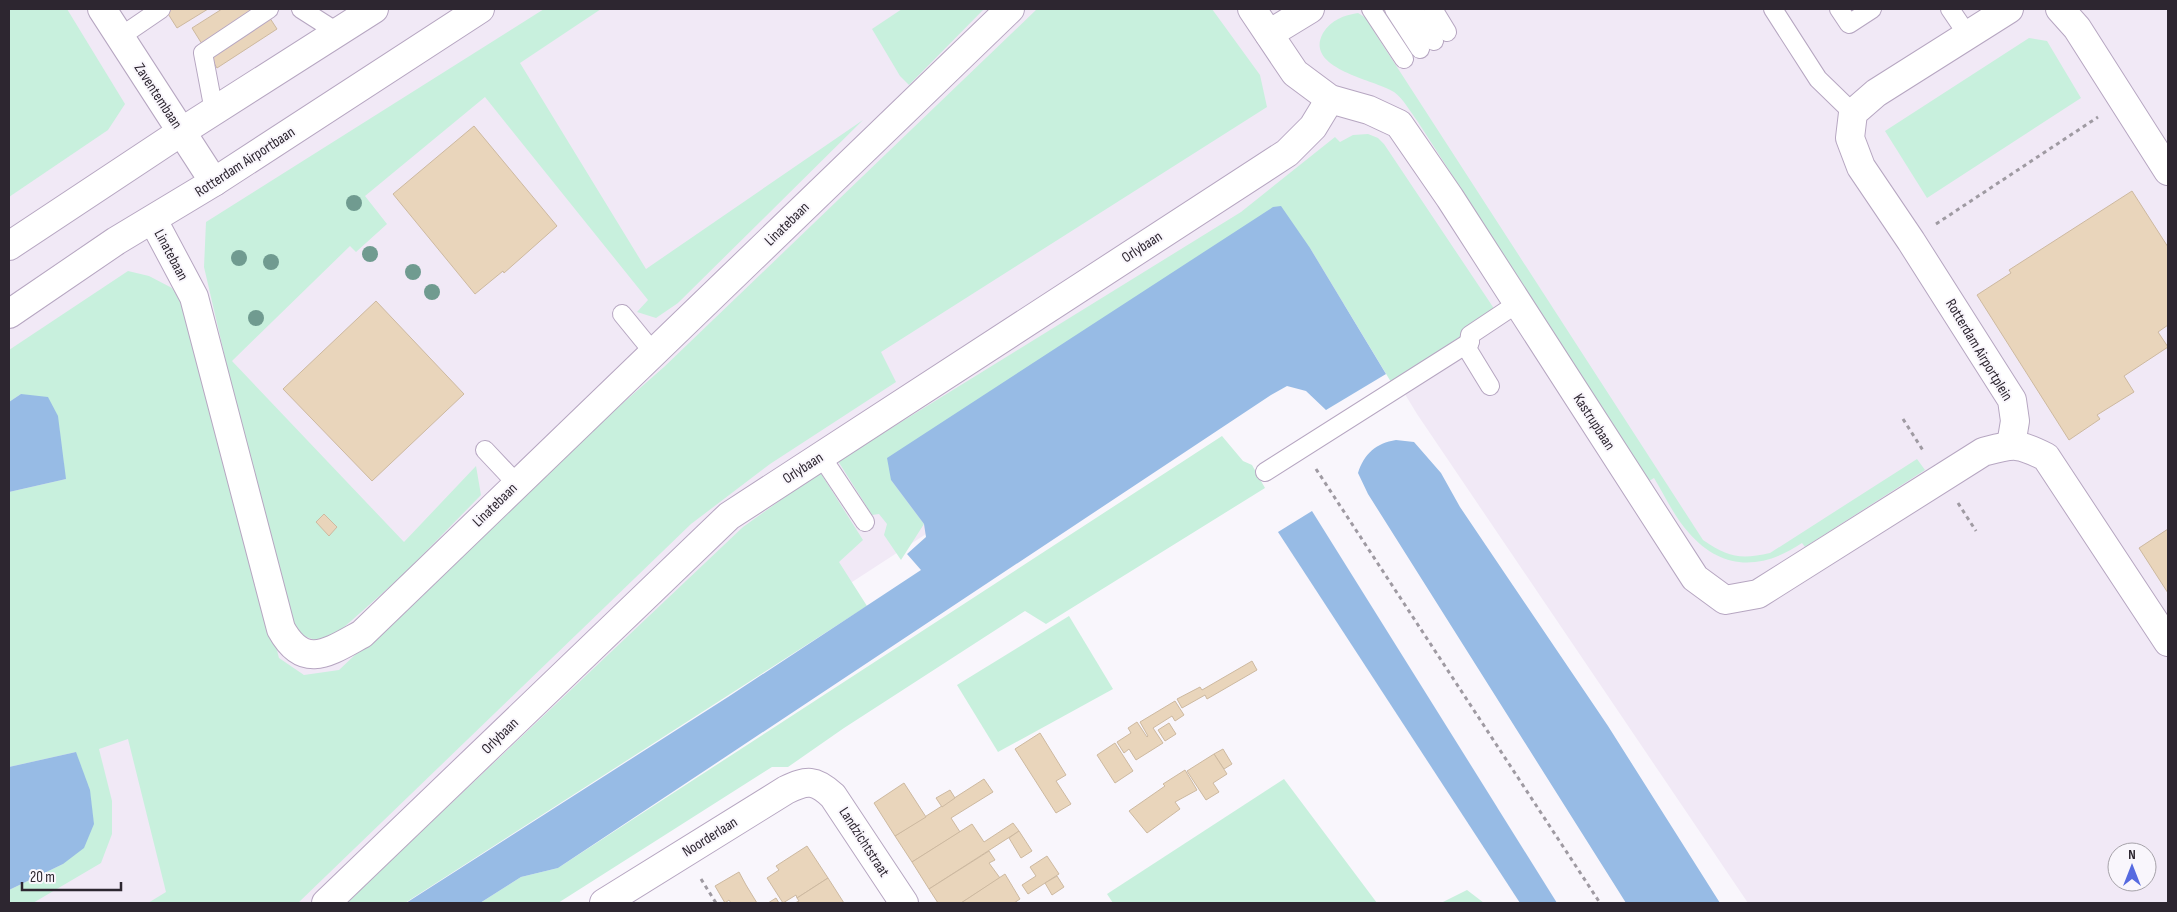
<svg xmlns="http://www.w3.org/2000/svg" width="2177" height="912" font-family="'Sofia Sans Condensed',sans-serif">
<rect width="100%" height="100%" fill="#f9f6fc"/>
<path fill="#f1e9f6" fill-rule="evenodd" d="M9,9H2168V903H1748L1417,414L1349,302L1197,358L358,903H9ZM2117,852H2147V882H2117Z"/>
<g fill="#c8f0dd">
<path d="M9,9H67L125,104L108,130L9,197Z"/>
<path d="M544,9H601L520,63L646,269L863,120L678,303L656,318L637,312L648,300L485,97L365,196L387,224L356,252L350,246L232,361L404,542L476,466L481,495L403,575L334,636L318,641L295,633L281,599L204,267L206,222Z"/>
<path d="M902,9H984L909,85L900,76L872,29Z"/>
<path d="M1037,9H1212L1260,75L1267,107L881,352L896,382L770,464L691,524L298,903H148L166,892L128,739L99,749L112,801V834L101,863L33,903H9V890L63,864L76,752L9,767V492L66,479L21,394L9,402V350L128,271L149,276L172,288L191,314L279,658L304,675L339,670L615,410L664,367Z"/>
<path d="M1358,13L1371,21L1375,33L1703,540C1728,557 1740,560 1770,553L1917,459L1925,470L1805,547L1802,543C1762,570 1722,571 1689,533C1675,518 1665,496 1654,478L1649,481L1418,122C1411,113 1403,98 1394,92C1376,80 1303,69 1323,33C1331,20 1344,15 1358,13Z"/>
<path d="M2029,38L2047,41L2081,98L1927,198L1885,131Z"/>
<path d="M1368,134L1378,138L1384,144L1497,313L1391,382L1310,248L891,480L924,524L901,560L884,535L887,524L879,514L872,515L838,461L1241,212L1335,137L1340,142L1353,135Z"/>
<path d="M1222,436L1243,461L1252,465L1265,488L1046,624L1025,611L844,728L788,767H772L558,903H480L521,877L558,868Z"/>
<path d="M820,472L863,540L839,562L867,606L405,903H346L743,527Z"/>
<path d="M1069,616L1113,689L998,752L957,685Z"/>
<path d="M1284,779L1377,903H1113L1107,894Z"/>
<path d="M1467,890L1484,903H1441Z"/>
</g>
<g fill="#97bbe5">
<path d="M1281,206L1310,248L1386,374L1326,410L1306,391L1287,386L1271,395L558,868L521,877L480,903H406L728,697L921,570L907,554L926,537L924,524L891,480L887,458L1273,207Z"/>
<path d="M21,394L48,397L58,416L66,479L9,492V402Z"/>
<path d="M1396,440L1414,442L1441,473L1460,507L1608,726L1720,903H1626L1368,494L1358,473C1364,454 1376,443 1396,440Z"/>
<path d="M1312,511L1557,903H1520L1278,532Z"/>
<path d="M76,752L90,790L94,824L84,848L63,864L9,890V767Z"/>
</g>
<g fill="#e9d5bb" stroke="#cdb9a0">
<path d="M165,9H208L177,28Z"/>
<path d="M222,9H264L277,29L217,68L192,28Z"/>
<path d="M474,126L557,226L504,273L503,271L475,294L393,194Z"/>
<path d="M2132,191L2168,247V325L2158,332L2168,347L2124,376L2134,392L2097,415L2100,419L2069,440L1977,295L2011,273L2009,270Z"/>
<path d="M376,301L464,394L372,481L283,389Z"/>
<path d="M324,514L337,527L329,536L316,522Z"/>
<path d="M2168,529V593L2139,548Z"/>
<path d="M1252,661L1257,670L1207,699L1205,695L1182,708L1177,699L1200,687L1202,690Z"/>
<path d="M1175,701L1184,715L1175,721L1172,716L1153,728L1163,743L1136,760L1129,749L1124,753L1117,742L1131,733L1128,728L1137,722L1147,737L1148,736L1140,722Z"/>
<path d="M1169,723L1176,734L1165,741L1158,730Z"/>
<path d="M1040,733L1066,775L1056,781L1071,804L1056,813L1015,749Z"/>
<path d="M1115,743L1133,771L1115,783L1097,755Z"/>
<path d="M1223,749L1232,764L1224,769L1214,754Z"/>
<path d="M1214,754L1227,774L1213,783L1219,792L1206,800L1187,771Z"/>
<path d="M1185,770L1197,790L1175,802L1180,809L1147,833L1129,811L1165,786L1163,784Z"/>
<path d="M984,779L993,792L951,818L960,832L912,862L895,836Z"/>
<path d="M904,783L926,817L895,836L874,803Z"/>
<path d="M950,790L955,798L942,807L936,798Z"/>
<path d="M1013,823L1019,831L929,889L912,862L972,824L984,842Z"/>
<path d="M1019,831L1032,851L1021,858L1009,838Z"/>
<path d="M807,846L828,878L797,898L796,895L783,903L767,878L779,870L776,866Z"/>
<path d="M989,851L995,860L989,863L1000,878L961,903H938L929,889Z"/>
<path d="M1047,856L1059,874L1028,894L1022,885L1036,876L1030,867Z"/>
<path d="M739,872L746,885L757,903H731L729,900L725,903L715,886Z"/>
<path d="M1005,874L1020,899L1014,903H961Z"/>
<path d="M1057,876L1064,887L1052,895L1045,883Z"/>
<path d="M828,878L844,903H795L799,901L797,898Z"/>
<path d="M776,898L779,903H768Z"/>
</g>
<g fill="none" stroke-linecap="round" stroke-linejoin="round">
<g stroke="#b6a6c1" stroke-width="20">
<g id="service">
<path d="M301,9L337,32"/>
<path d="M1371,9L1404,59"/>
<path d="M1394,9L1420,49"/>
<path d="M1413,9L1434,41"/>
<path d="M1433,9L1447,32"/>
<path d="M1773,9L1818,79L1853,113"/>
<path d="M1839,9L1849,24L1872,9"/>
<path d="M1950,9L1967,34"/>
<path d="M120,37L161,9"/>
<path d="M214,111L203,53L269,9"/>
<path d="M622,314L653,352"/>
<path d="M1490,386L1468,350L1470,335L1518,303"/>
<path d="M485,450L517,484"/>
<path d="M821,456L865,522"/>
<path d="M1265,472L1470,342"/>
</g>
</g>
<g stroke="#b6a6c1" stroke-width="30">
<g id="minor">
<path d="M102,9L214,182"/>
<path d="M2009,9L1876,93L1853,113L1850,138L1861,167L1911,241L2012,400L2015,421L2011,445"/>
<path d="M2060,9L2077,28L2168,171"/>
<path d="M1269,34L1310,9"/>
<path d="M153,220L194,297L281,629C304,671 329,652 362,634L1010,9"/>
<path d="M326,903L729,516L1287,153L1313,127L1330,99"/>
<path d="M604,903L786,790C807,780 815,779 833,796L904,903"/>
</g>
</g>
<g stroke="#b6a6c1" stroke-width="30">
<g id="secondary">
<path d="M1252,9L1295,73L1330,99L1369,110L1399,124L1450,198L1695,578L1725,600L1758,594L1983,452C2013,444 2017,442 2046,457L2168,642"/>
<path d="M9,246L181,132L374,9"/>
<path d="M9,314L116,241L214,182L480,9"/>
</g>
</g>
<g stroke="#9f9aa2" stroke-width="3" stroke-dasharray="4 4" stroke-linecap="butt">
<path d="M1936,224L2098,117"/>
<path d="M1903,419L1924,452"/>
<path d="M1316,469L1600,903"/>
<path d="M1958,503L1976,531"/>
<path d="M701,879L716,903"/>
</g>
<use href="#service" stroke="#fff" stroke-width="18"/>
<use href="#minor" stroke="#fff" stroke-width="28"/>
<use href="#secondary" stroke="#fff" stroke-width="28"/>
</g>
<g fill="#709b90">
<circle cx="354" cy="203" r="8"/>
<circle cx="370" cy="254" r="8"/>
<circle cx="239" cy="258" r="8"/>
<circle cx="271" cy="262" r="8"/>
<circle cx="413" cy="272" r="8"/>
<circle cx="432" cy="292" r="8"/>
<circle cx="256" cy="318" r="8"/>
</g>
<g text-anchor="middle" dominant-baseline="central" stroke-width="4" stroke-linejoin="round" paint-order="stroke">
<g font-size="15" fill="#2d2630" stroke="#f9f6fc">
<text transform="translate(158 96) rotate(57)">Zaventembaan</text>
<text transform="translate(245 162) rotate(-33)">Rotterdam Airportbaan</text>
<text transform="translate(787 224) rotate(-44)">Linatebaan</text>
<text transform="translate(1142 247) rotate(-33)">Orlybaan</text>
<text transform="translate(171 255) rotate(62)">Linatebaan</text>
<text transform="translate(1979 350) rotate(59)">Rotterdam Airportplein</text>
<text transform="translate(1594 422) rotate(57)">Kastrupbaan</text>
<text transform="translate(803 468) rotate(-33)">Orlybaan</text>
<text transform="translate(495 505) rotate(-44)">Linatebaan</text>
<text transform="translate(500 736) rotate(-44)">Orlybaan</text>
<text transform="translate(710 837) rotate(-32)">Noorderlaan</text>
<text transform="translate(864 842) rotate(57)">Landzichtstraat</text>
</g>
</g>
<rect width="2177" height="912" fill="none" stroke="#2d2630" stroke-width="20"/>
<g transform="translate(2132 867)"><circle r="24" fill="#f9f6fc" stroke="#a7a3aa"/>
<path d="M0-4L9 19L0 12L-9 19Z" fill="#566ae0"/>
<text y="-8" font-size="14" font-weight="bold" text-anchor="middle" fill="#2d2630">N</text>
</g>
<path d="M22 882v8h99v-8" fill="none" stroke="#2d2630" stroke-width="2.5"/>
<text x="30" y="882" font-size="15" fill="#2d2630" stroke="#f9f6fc" stroke-width="4" paint-order="stroke">20 m</text>
</svg>
